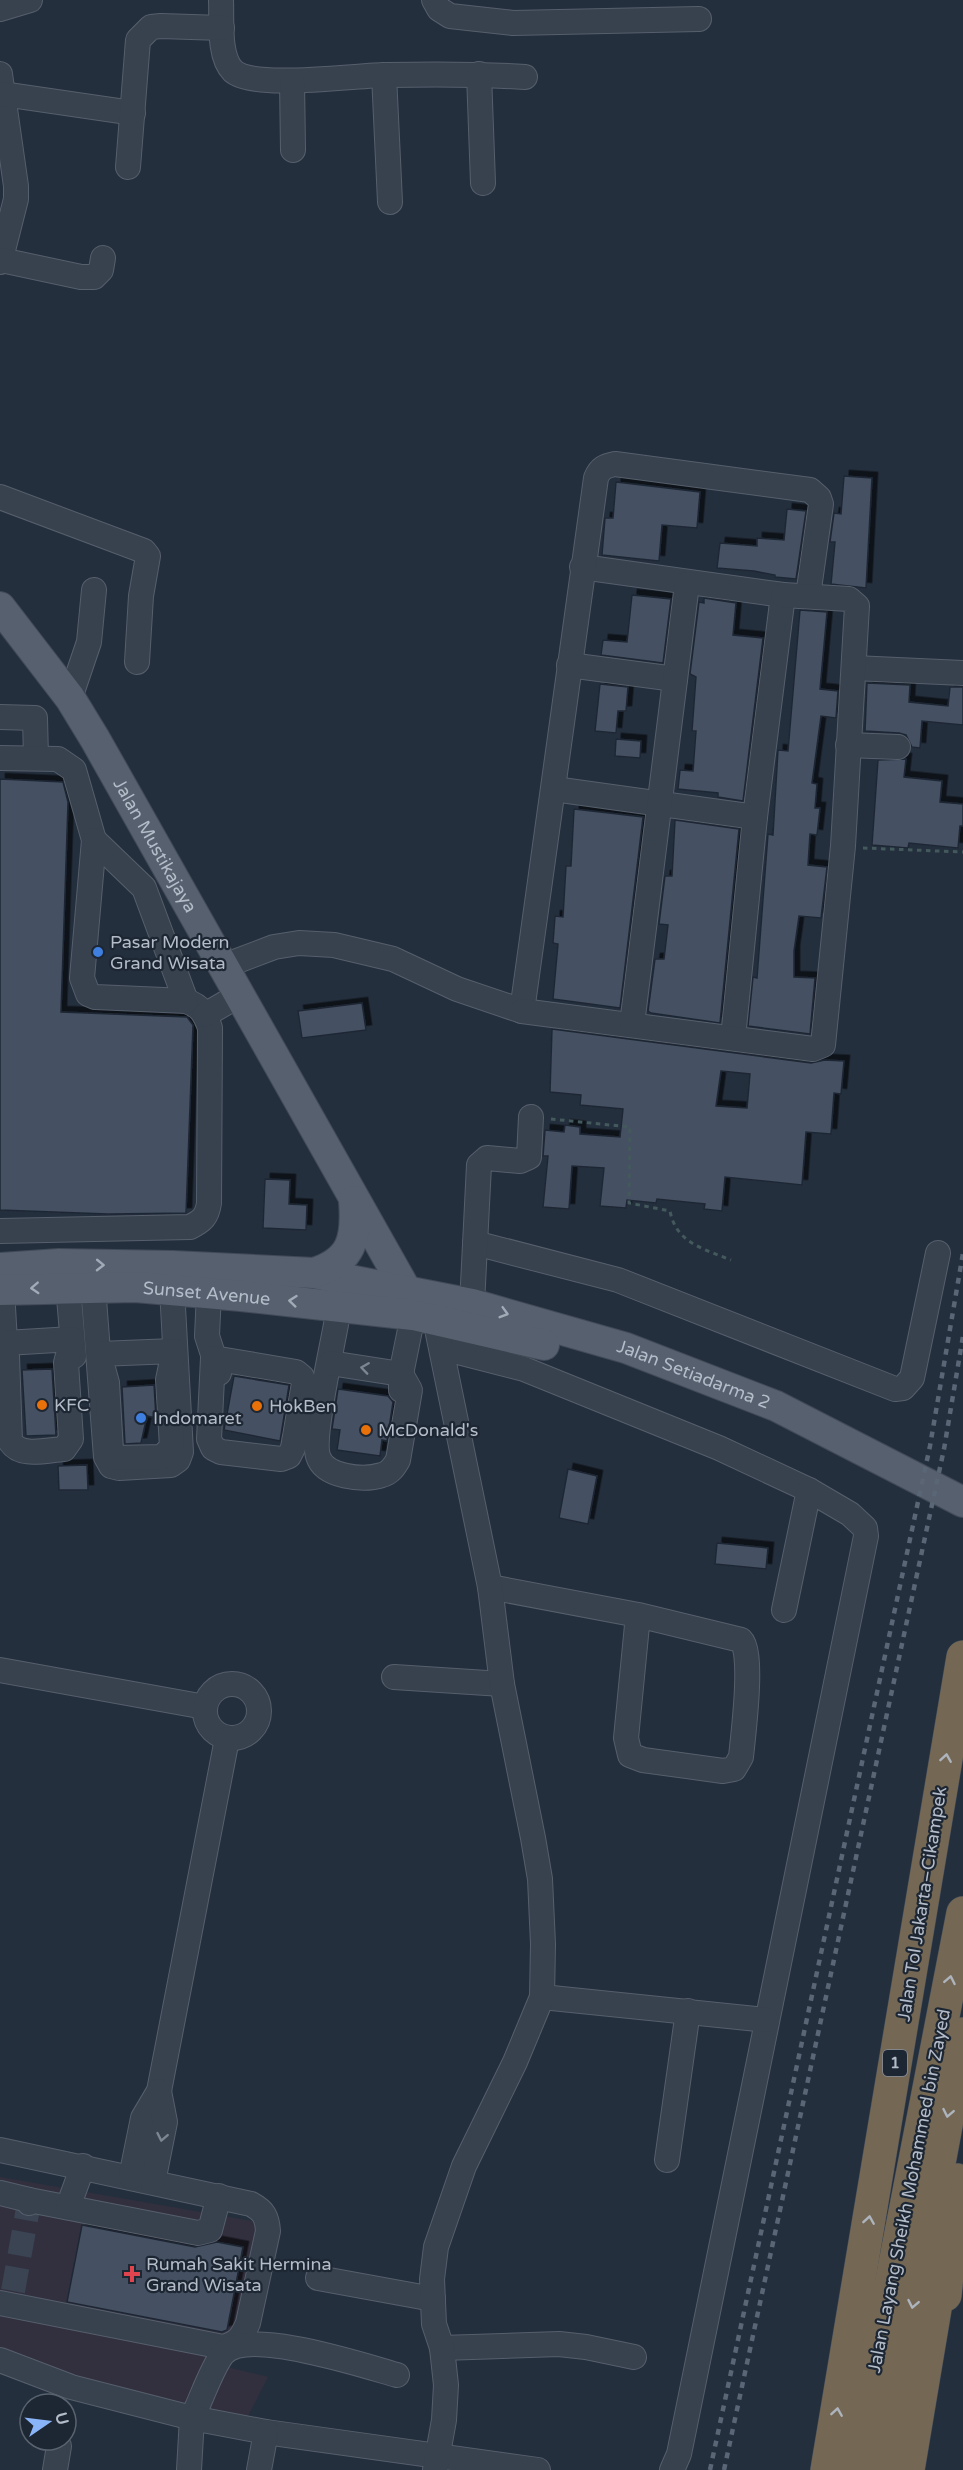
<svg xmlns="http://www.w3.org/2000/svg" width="963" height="2470" font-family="'Varela Round',sans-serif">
<defs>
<filter id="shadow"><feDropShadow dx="5.5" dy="-5.5" stdDeviation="0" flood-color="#0009"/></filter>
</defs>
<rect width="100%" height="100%" fill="#242f3e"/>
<path fill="#32303f" d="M0,2177L275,2225L227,2367L268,2377L243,2426L63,2376L0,2353Z"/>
<g fill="#455162" stroke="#1f2835" stroke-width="1.5" fill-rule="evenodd" filter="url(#shadow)">
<path d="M844,476L872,478L866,588L831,584L835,542H830L834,513L841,514Z"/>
<path d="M616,482L700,492L697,528L662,525L659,561L602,555L605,518H613Z"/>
<path d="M787,509L806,511L796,579L775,577V575L754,571L717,568L720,543L757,546V538L784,540Z"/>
<path d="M632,595L671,599L663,663L601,655L603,640L627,642Z"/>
<path d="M704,598L736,603L733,635L763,638L743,801L718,797V793L678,789L680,770L693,771L696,731H692L696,677L690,674L699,602L704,603Z"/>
<path d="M800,610L827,612L820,689L838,691L836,718L821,716L812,783L817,784L815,808H820L817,835L810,834L808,865L827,867L821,918L799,916L794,951V977L815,978L810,1034L748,1026L753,977L757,978L768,834L773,835L778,750L788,751Z"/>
<path d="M867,683L910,685L909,702L948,706L950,687H963V725L922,721L920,748L912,747L906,735L899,733L865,731Z"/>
<path d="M600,684L628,687L626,711H618L616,733L595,731Z"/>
<path d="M616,739L641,741L640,758L615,756Z"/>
<path d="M906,759L904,777L942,781L940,802L963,804V826H960L958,848L909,843L908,848L872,845L878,760Z"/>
<path d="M0,779L63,782L68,802L61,1012L187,1017L193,1025L186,1213L108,1214L0,1210Z"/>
<path d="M574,809L643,817L620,1008L553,999L558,944L553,943L555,916L563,917L566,866H571Z"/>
<path d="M675,820L739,829L720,1023L651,1013L648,1011L655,959H664L668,925L659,924L665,876H672Z"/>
<path d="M362,1003L366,1030L302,1038L298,1011Z"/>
<path d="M552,1029L811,1063L825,1060L844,1061L841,1094L834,1093L831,1134L806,1132L802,1185L725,1177L722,1211L704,1209L705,1204L657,1199L656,1203L627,1200L626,1208L600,1206L604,1168L572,1166L569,1209L543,1207L548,1156H543L545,1130L564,1132L565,1125L580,1127V1134L620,1137L623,1109L580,1105L581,1095L550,1092ZM721,1071L750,1074L747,1108L716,1106Z"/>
<path d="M265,1179L290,1180L289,1204L307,1205L306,1230L263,1228Z"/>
<path d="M52,1369L56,1435L26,1436L22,1370Z"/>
<path d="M234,1376L289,1385L280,1441L224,1430Z"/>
<path d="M154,1385L156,1418L147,1416L141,1443L125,1444L122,1387Z"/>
<path d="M338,1389L388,1396L393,1402L387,1441L382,1440L380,1456L337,1450L340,1430L332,1429Z"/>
<path d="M87,1465L88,1490H59L58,1466Z"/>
<path d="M568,1469L597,1476L588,1524L559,1518Z"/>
<path d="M717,1543L768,1548L766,1569L715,1564Z"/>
<path d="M82,2225L195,2247L217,2242L243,2247L227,2330L222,2332L67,2302Z"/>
</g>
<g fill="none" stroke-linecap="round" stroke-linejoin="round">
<path stroke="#3a4453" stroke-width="24" stroke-dasharray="24 12" stroke-linecap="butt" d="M13,2291L29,2203"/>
<g stroke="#565f6c" stroke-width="26">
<g id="minor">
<path d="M221,0C222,20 218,56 233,71C254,90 356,75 387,75C433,74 479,74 525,77"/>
<path d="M434,0L439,9L450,16L513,23L699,19"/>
<path d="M0,9L30,0"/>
<path d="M0,74L16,186V199L0,262"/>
<path d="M479,74L483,183"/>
<path d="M384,75L390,202"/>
<path d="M292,81L293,150"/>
<path d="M3,94L133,113"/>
<path d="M128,167L138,40L151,27L161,26L222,28"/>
<path d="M1,260L81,277H94L101,270L103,258"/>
<path d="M0,497L144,551L148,556L141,596L137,662"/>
<path d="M582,567L783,595L755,817L733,1038"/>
<path d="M569,665L675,679"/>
<path d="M854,668L963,673"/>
<path d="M70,698L89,642L94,590"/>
<path d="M0,717L35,718L36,758"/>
<path d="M848,745L898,747"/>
<path d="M0,758L58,759L74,770L94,840L82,978L88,994L95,997L186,1001C201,1006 205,1014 210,1028L209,1203C207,1217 202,1221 190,1227L0,1231"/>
<path d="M554,789L755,817"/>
<path d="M94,840L144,888L186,1001"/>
<path d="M224,966L274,947L299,943L334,945L393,959L457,989L522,1011L596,478C600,468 605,466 615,464L810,490L819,498L821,504L808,596"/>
<path d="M522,1011L813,1049L823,1045L843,846L857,606L849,599L783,595"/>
<path d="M205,1015L241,994"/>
<path d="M632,1024L687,584"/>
<path d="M475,1243L618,1280L895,1389L903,1388L912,1378L938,1253"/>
<path d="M68,1286L74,1356"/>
<path d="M93,1286L106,1457L111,1466L119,1468L171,1465L178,1460L181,1452L172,1289"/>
<path d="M2,1290L6,1359"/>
<path d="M209,1293L207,1336L219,1373"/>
<path d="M472,1304L479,1165L487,1158L520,1161L529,1157L531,1117"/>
<path d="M339,1307C335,1337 311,1434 318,1456C324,1477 363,1481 382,1475C390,1473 394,1467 398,1460L410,1390L401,1374"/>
<path d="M6,1343L72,1339L66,1363L71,1439L64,1449C46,1450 20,1458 10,1441L7,1356"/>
<path d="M442,1348L524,1369L719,1448L809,1490L850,1514L865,1528L866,1536L679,2454L672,2470"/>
<path d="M174,1351L168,1380L172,1447L162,1457L115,1458L111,1451L107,1383L99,1354Z"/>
<path d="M213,1358L296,1372L302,1377L304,1383L293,1448L289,1456L281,1459L221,1452L213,1448L209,1439Z"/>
<path d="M330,1363L401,1374"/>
<path d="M401,1390V1374L413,1315"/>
<path d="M490,1587L638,1615L741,1640C754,1652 743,1736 741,1757L734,1769L723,1771L643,1760L630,1755L626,1738L638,1615"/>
<path d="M784,1610L809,1490"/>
<path d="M0,1670L205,1707"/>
<path d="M394,1677L502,1684"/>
<circle cx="232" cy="1711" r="27"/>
<path d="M542,1997L767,2020"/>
<path d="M0,2150L251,2204C264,2211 267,2217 268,2231L248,2323C242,2337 238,2343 223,2347L0,2303"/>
<path d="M667,2160L688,2011"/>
<path d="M131,2177L143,2118L159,2091L227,1739"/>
<path d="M153,2182L165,2122L159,2091"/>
<path d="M0,2193L29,2200V2203"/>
<path d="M29,2200L198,2233L210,2230L219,2196"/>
<path d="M68,2207L83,2166"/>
<path d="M318,2278L433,2299"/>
<path d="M442,2348L559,2344L586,2347L634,2357"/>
<path d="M0,2360L71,2387L192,2418C201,2400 211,2370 222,2355C245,2326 365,2366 397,2375"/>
<path d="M55,2470L59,2446"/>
<path d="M189,2470L192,2418L266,2432L538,2470"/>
<path d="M259,2470L266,2432"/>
<path d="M435,2470L444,2420L446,2385L442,2348L434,2324L432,2279L436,2247L464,2166L515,2062L542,1997L543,1944L540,1879L533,1838L502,1684L490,1587L438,1334"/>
</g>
</g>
<g stroke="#414a57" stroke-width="32">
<g id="major">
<path id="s1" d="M0,607L70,698L95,739L406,1290L410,1304"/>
<path id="s2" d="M0,1268L59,1264L173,1266L314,1273L472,1304L626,1348L776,1406L963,1502"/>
<path d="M314,1273C352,1261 357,1239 354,1201"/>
<path id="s3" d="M0,1290L135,1287L241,1296L413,1315L544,1345"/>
</g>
</g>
<g stroke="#434c59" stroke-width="34">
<g id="highway">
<path d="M945,2295L957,2180"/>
<path d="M827,2470L963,1657"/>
<path d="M855,2470L963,1913"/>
<path d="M882,2470L963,2034"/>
<path d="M908,2470L941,2273"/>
</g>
</g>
<g stroke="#44595c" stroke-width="3" stroke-dasharray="4.5 4.5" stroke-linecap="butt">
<path d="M863,848L963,852"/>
<path d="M551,1119L630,1127L629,1203L670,1211C676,1243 704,1249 731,1260"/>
</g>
<use href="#minor" stroke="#38414e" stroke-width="24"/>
<use href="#major" stroke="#56606e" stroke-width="30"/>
<use href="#highway" stroke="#746855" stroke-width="33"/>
<g stroke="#5a6575" stroke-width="4.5" stroke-dasharray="6 6" stroke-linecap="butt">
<path d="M710,2470L930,1446L963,1253"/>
<path d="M724,2470L944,1449L963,1336"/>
</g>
</g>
<defs><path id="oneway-chevron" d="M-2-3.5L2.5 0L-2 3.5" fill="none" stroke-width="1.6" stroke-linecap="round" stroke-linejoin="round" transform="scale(1.5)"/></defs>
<g stroke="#a1aab7">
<use href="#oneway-chevron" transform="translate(100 1265) rotate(1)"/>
<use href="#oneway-chevron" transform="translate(35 1288) rotate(177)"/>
<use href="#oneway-chevron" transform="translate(293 1301) rotate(-174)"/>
<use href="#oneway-chevron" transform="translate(504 1313) rotate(16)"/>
</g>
<g stroke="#7c8592">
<use href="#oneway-chevron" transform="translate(365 1368) rotate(-172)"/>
<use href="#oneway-chevron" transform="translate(162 2137) rotate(101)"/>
</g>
<g stroke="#aeb4bd">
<use href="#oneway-chevron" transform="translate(946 1758) rotate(-81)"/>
<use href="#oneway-chevron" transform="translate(950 1980) rotate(-79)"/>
<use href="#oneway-chevron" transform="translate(948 2113) rotate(101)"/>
<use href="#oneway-chevron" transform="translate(869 2220) rotate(-81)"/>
<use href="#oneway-chevron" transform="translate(913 2304) rotate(101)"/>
<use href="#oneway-chevron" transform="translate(837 2412) rotate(-81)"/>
</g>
<g fill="#3f7fe0" stroke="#1d2633" stroke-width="2">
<circle cx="98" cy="952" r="6"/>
<circle cx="141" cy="1418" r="6"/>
</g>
<g fill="#e8710a" stroke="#1d2633" stroke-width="2">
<circle cx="42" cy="1405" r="6"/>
<circle cx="257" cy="1406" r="6"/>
<circle cx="366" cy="1430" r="6"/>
</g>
<path fill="#e0444e" stroke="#1d2633" stroke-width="2" d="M129 2265h6v6h6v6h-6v6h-6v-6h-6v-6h6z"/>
<g text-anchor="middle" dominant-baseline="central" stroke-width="4.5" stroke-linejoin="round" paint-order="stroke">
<rect fill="#1d2633" stroke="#878f9c" stroke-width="1.5" x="883" y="2050" width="24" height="26" rx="4.5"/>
<g font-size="16" font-weight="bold" fill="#b4bcc9">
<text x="895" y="2063">1</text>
</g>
<g font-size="18" fill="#b4bcc9" stroke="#1d2633">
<text stroke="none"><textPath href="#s1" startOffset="285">Jalan Mustikajaya</textPath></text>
<text stroke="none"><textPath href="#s3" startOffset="207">Sunset Avenue</textPath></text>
<text stroke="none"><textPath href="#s2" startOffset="708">Jalan Setiadarma 2</textPath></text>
<text transform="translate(922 1904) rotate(-81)">Jalan Tol Jakarta–Cikampek</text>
<text transform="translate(909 2191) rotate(-79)">Jalan Layang Sheikh Mohammed bin Zayed</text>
</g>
<g font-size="18" fill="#b4bcc9" stroke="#1d2633" text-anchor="start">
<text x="110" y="942">Pasar Modern<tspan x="110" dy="21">Grand Wisata</tspan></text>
<text x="54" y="1405">KFC</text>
<text x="269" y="1406">HokBen</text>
<text x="153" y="1418">Indomaret</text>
<text x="378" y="1430">McDonald's</text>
<text x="146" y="2264">Rumah Sakit Hermina<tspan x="146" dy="21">Grand Wisata</tspan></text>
</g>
</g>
<g transform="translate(48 2422) rotate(76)"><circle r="28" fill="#1d2633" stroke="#59626f" stroke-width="1.5"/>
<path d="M0-4.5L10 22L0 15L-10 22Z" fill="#8ab4f8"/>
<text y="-9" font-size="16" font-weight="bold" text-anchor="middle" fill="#b4bcc9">U</text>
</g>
</svg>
